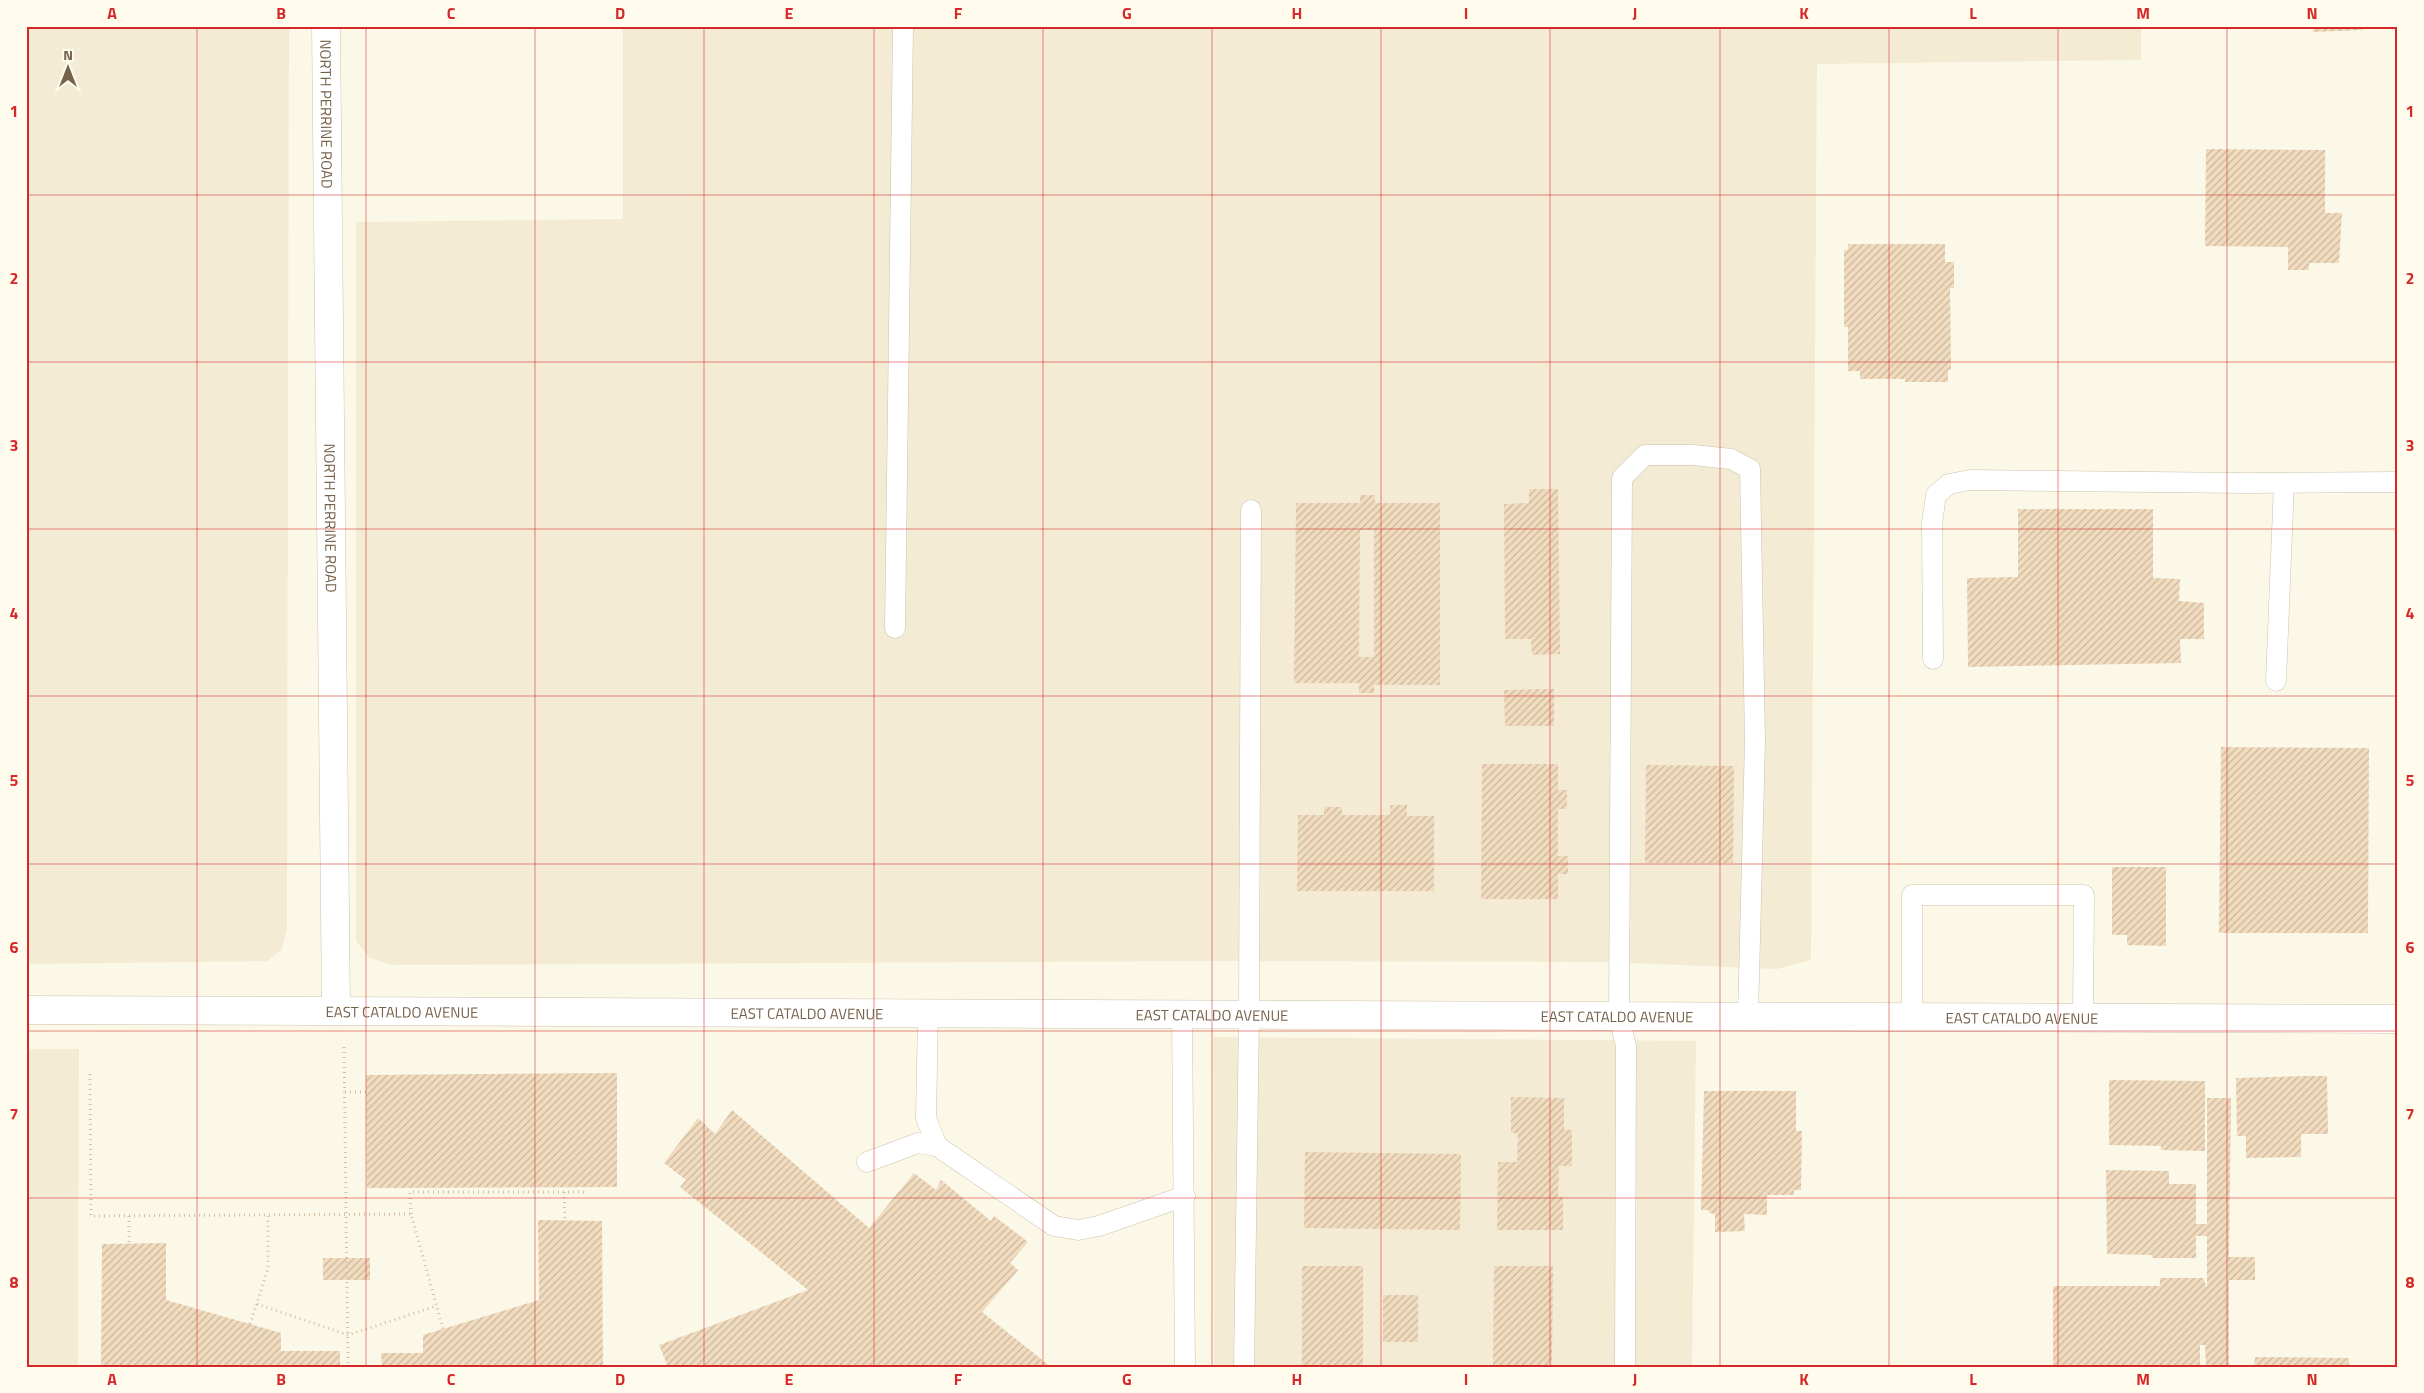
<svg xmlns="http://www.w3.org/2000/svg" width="2424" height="1393" font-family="'Titillium Web',sans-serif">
<defs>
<pattern id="building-hatch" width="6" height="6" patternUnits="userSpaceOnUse" patternTransform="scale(1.25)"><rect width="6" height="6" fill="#f2dcbf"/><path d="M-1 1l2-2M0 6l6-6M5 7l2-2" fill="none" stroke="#c9b69d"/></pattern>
</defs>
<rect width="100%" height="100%" fill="#fcf8e7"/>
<g fill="#f4ebd5">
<path d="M26,26H289L287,929L282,949L268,961L26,964Z"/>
<path d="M623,26H2141V60L1817,64L1811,960L1777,969L1603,962L1212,961L392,965L370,958L356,941V222L623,219Z"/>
<path d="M1213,1037L1696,1041L1692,1367H1214Z"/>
<path d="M26,1049H79L78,1367H26Z"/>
</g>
<g fill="url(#building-hatch)" fill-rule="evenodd">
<path d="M2313,26H2362V30L2313,32Z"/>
<path d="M2206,149L2325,150V213H2342L2339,263H2309V270H2288V247L2205,246Z"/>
<path d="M1848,244H1945V262H1954V288H1950L1951,370H1948V382H1905V379H1860V371H1848V327H1844V250H1848Z"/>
<path d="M1529,489H1558L1560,654L1532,655L1531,639H1505L1504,504L1529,503Z"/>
<path d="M1360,495H1375V503H1440V685H1374V693H1359V683H1294L1296,503H1360ZM1360,530H1374V657H1359Z"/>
<path d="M2018,509H2153V578L2180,579L2179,601L2204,603V639H2180L2181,663L1968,667L1967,578L2018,577Z"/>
<path d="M1554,689V726H1505L1504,690Z"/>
<path d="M2221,747L2369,748L2368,933H2219Z"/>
<path d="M1482,764H1558V790H1567V809H1558V856H1568V874H1558V899H1481Z"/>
<path d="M1646,765L1734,766L1733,863H1645Z"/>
<path d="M1390,805H1407V816H1434V891H1297L1298,815H1324V807H1342V815H1390Z"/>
<path d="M2112,867H2166V946L2127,945V935H2112Z"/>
<path d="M617,1073V1187L367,1188L366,1075Z"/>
<path d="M2304,1076H2327L2328,1134H2301V1157L2246,1158V1136H2237L2236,1078Z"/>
<path d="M2109,1080L2205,1081V1151L2161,1150V1146L2109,1145Z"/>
<path d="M1704,1091H1796V1131H1802L1801,1190H1794V1195H1767V1215L1744,1214L1745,1231L1715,1232V1214L1709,1213V1210H1701Z"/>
<path d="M1511,1097L1564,1098V1130H1572V1166H1559L1558,1197H1563V1230H1497L1498,1162H1517L1518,1133H1511Z"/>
<path d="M2207,1098H2231L2229,1257H2255V1280H2229V1367H2206L2205,1345H2200V1367H2053V1286H2160V1278H2203L2207,1288V1236H2196V1258H2152V1255L2107,1254L2106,1170L2169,1171V1184H2196V1224H2207Z"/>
<path d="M732,1110L869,1228L914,1173L936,1190L941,1180L991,1221L994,1216L1028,1242L1010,1263L1018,1270L982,1312L1051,1367H668L659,1345L808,1290L680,1187L686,1180L664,1163L698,1118L715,1134Z"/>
<path d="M1305,1152L1461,1154L1460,1230L1304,1228Z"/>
<path d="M538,1220L602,1221L603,1367H382L381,1353H423V1335L539,1300Z"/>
<path d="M166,1243V1300L281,1333V1351H340V1367H101L102,1244Z"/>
<rect x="323" y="1258" width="47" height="22"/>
<rect x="1302" y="1266" width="61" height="101"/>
<path d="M1494,1266H1553L1552,1367H1493Z"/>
<rect x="1383" y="1295" width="35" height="47"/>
<path d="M2255,1357L2349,1358V1367H2254Z"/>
</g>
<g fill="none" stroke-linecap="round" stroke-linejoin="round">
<g stroke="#cec1ad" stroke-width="21">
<g id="service">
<path d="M895,628L903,26"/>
<path d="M1933,659L1932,523L1936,495L1949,484L1970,480L2246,483L2398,482"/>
<path d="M2276,681L2284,483"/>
<path d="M928,1013L926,1118L937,1146"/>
<path d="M1182,1014L1185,1367"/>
<path d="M1912,1017V895H2084L2083,1017"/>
<path d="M867,1162L918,1143L937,1146L1054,1226L1078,1230L1099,1226L1185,1196"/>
<path d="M1244,1367L1249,1015L1251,510"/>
<path d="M1625,1367L1626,1046L1619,1016L1622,478L1645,455H1693L1731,459L1750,469L1755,741L1748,1017"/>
</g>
</g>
<g stroke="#cec1ad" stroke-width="29">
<g id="minor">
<path id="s1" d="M326,26L336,1011"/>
<path id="s2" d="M26,1010L2398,1019"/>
</g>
</g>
<g stroke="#d7c0a2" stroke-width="3" stroke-dasharray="1 4" stroke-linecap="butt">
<path d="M344,1047L348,1367"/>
<path d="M90,1074L91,1216L411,1214L443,1329"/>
<path d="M345,1092H367"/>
<path d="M564,1192L565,1220"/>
<path d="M411,1214L410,1192H584"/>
<path d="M129,1216V1244"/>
<path d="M257,1304L348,1335L436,1306"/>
<path d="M250,1324L268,1269V1216"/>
</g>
<use href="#service" stroke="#fff" stroke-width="20"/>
<use href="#minor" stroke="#fff" stroke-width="28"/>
</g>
<path fill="none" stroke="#d62828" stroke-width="1" stroke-opacity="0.55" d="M197,26V1367M366,26V1367M535,26V1367M704,26V1367M874,26V1367M1043,26V1367M1212,26V1367M1381,26V1367M1550,26V1367M1720,26V1367M1889,26V1367M2058,26V1367M2227,26V1367M26,195H2398M26,362H2398M26,529H2398M26,696H2398M26,864H2398M26,1031H2398M26,1198H2398"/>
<g text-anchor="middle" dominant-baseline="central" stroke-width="5" stroke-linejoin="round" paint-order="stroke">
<g font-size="15" fill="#76624b" stroke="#fffbed">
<text stroke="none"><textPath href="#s1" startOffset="88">NORTH PERRINE ROAD</textPath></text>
<text stroke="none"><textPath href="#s1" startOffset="492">NORTH PERRINE ROAD</textPath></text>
<text stroke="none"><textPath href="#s2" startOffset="376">EAST CATALDO AVENUE</textPath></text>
<text stroke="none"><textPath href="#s2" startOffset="781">EAST CATALDO AVENUE</textPath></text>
<text stroke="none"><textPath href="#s2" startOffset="1186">EAST CATALDO AVENUE</textPath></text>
<text stroke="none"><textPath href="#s2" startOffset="1591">EAST CATALDO AVENUE</textPath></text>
<text stroke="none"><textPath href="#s2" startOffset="1996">EAST CATALDO AVENUE</textPath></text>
</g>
</g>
<rect width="2424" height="1393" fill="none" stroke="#fffbed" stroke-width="55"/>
<g transform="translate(68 68)" stroke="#fffbed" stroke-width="4" paint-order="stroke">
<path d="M0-4L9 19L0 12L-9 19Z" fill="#76624b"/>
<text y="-8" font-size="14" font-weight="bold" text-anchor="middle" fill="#76624b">N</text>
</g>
<rect x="28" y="28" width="2368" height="1338" fill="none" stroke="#d62828" stroke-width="2"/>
<g font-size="16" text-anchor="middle" font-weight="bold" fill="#d62828">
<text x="112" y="19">A</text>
<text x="281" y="19">B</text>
<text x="451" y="19">C</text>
<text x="620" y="19">D</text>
<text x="789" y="19">E</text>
<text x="958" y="19">F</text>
<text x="1127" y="19">G</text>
<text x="1297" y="19">H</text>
<text x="1466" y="19">I</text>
<text x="1635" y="19">J</text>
<text x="1804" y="19">K</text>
<text x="1973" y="19">L</text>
<text x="2143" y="19">M</text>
<text x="2312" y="19">N</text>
<text x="14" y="117">1</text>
<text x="2410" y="117">1</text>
<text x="14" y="284">2</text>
<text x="2410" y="284">2</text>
<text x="14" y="451">3</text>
<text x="2410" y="451">3</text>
<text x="14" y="619">4</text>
<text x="2410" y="619">4</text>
<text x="14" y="786">5</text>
<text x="2410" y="786">5</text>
<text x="14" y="953">6</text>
<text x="2410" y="953">6</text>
<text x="14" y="1120">7</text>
<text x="2410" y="1120">7</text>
<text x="14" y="1288">8</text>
<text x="2410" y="1288">8</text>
<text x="112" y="1385">A</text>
<text x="281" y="1385">B</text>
<text x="451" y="1385">C</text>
<text x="620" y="1385">D</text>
<text x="789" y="1385">E</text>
<text x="958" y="1385">F</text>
<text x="1127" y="1385">G</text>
<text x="1297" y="1385">H</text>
<text x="1466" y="1385">I</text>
<text x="1635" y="1385">J</text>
<text x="1804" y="1385">K</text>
<text x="1973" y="1385">L</text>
<text x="2143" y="1385">M</text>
<text x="2312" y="1385">N</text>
</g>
</svg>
